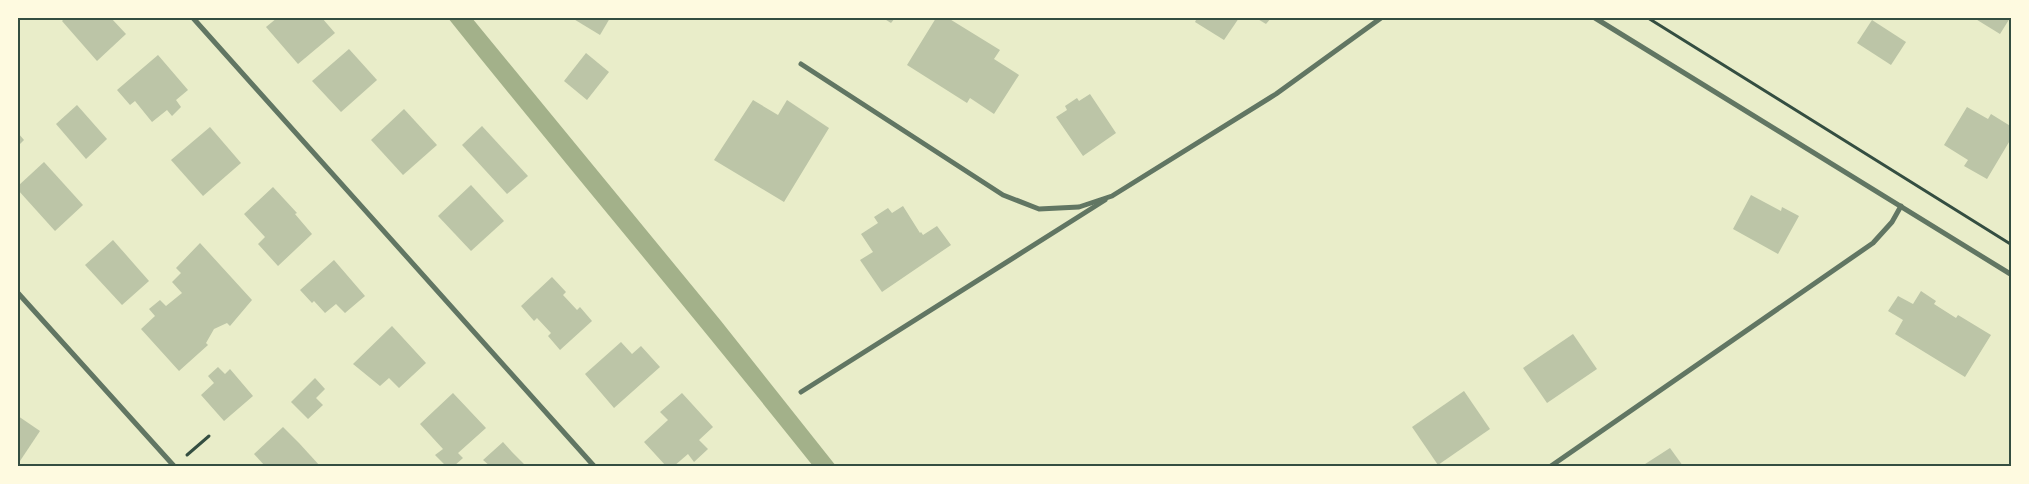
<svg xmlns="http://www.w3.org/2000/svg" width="2029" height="484" font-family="Montserrat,sans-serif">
<rect width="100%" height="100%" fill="#e9edc9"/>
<path fill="#a3b18a" d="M448,18H472L721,321L836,466H813C693,315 568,168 448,18Z"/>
<g fill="#bcc5a7">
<path d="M65,18H111L126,34L97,61L62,21Z"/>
<path d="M277,18H322L335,33L298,64L266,27Z"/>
<path d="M572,18H610L600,35Z"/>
<path d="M883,18H895L891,23Z"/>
<path d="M936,18H948L1000,50L994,59L1019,75L994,114L970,98L967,103L907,65Z"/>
<path d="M1197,18H1239L1224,40L1195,22Z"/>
<path d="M1256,18H1271L1266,24Z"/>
<path d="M1974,18H2010L2000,34Z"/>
<path d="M1872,20L1906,42L1891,65L1857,43Z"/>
<path d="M349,49L377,80L341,112L312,81Z"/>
<path d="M586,53L609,72L587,100L564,81Z"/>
<path d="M158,55L188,90L176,100L181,107L172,116L167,110L152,122L135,101L130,105L117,90Z"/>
<path d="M1090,94L1116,133L1083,156L1056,117L1067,110L1065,106L1077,98L1079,101Z"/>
<path d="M753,100L778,115L787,100L829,128L784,202L714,160Z"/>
<path d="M77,105L107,139L86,159L56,124Z"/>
<path d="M1967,107L1988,119L1991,114L2012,127V137L1987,179L1964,166L1968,160L1944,145Z"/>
<path d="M404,109L437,145L403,175L371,140Z"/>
<path d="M482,126L528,176L507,194L462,145Z"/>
<path d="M210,127L241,163L203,196L171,160Z"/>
<path d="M18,133L24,140L18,146Z"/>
<path d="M44,162L83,205L55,231L18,190V186Z"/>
<path d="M471,185L504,221L471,251L438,216Z"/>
<path d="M273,187L297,213L295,214L312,234L278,266L258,244L265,237L244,214Z"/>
<path d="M1751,195L1781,211L1782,207L1799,216L1778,254L1733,229Z"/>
<path d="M903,206L920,233L921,232L923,235L937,226L951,245L882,292L860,260L873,252L861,234L878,223L874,217L888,208L892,213Z"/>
<path d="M113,240L149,281L122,305L85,265Z"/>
<path d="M200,243L252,300L230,326L227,323L214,329L206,343L208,345L179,371L141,329L155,316L149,309L160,300L166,306L182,293L172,282L181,273L176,268Z"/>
<path d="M334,260L365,296L345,313L336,304L325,313L314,301L312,303L300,290Z"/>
<path d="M552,277L566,292L563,295L577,310L580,307L592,321L560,350L548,336L551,333L537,318L534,321L521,306Z"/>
<path d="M1921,291L1936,301L1934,304L1956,318L1958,315L1991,335L1965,377L1895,334L1903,320L1888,311L1898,296L1913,304Z"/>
<path d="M392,326L426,363L399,388L389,378L380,386L353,364Z"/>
<path d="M1573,334L1597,369L1547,403L1523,368Z"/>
<path d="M621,342L632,354L641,346L660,367L614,408L585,374Z"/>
<path d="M218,367L225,374L230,369L253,396L224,421L201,395L214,383L208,376Z"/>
<path d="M315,378L325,389L316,398L323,405L308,419L291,402Z"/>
<path d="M1464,391L1490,429L1438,465L1412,427Z"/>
<path d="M453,393L486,428L458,453L463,458L454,466H446L435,455L443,449L420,424Z"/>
<path d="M682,393L713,427L699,440L708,449L694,462L688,454L674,466H666L644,442L668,420L660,412Z"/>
<path d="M18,416L40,431L18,464Z"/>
<path d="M283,427L299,443L320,466H265L254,454Z"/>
<path d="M503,442L512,452L526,466H490L483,460Z"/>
<path d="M1670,448L1683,466H1642Z"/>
</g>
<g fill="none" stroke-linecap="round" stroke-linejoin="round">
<g stroke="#344e41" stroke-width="3">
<path d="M1648,18L2012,245"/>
<path d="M187,455L209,436"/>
</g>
<g stroke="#617663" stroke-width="5">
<path d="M193,18L594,466"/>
<path d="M1595,18L2012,275"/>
<path d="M801,64L1003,195L1039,209L1079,207L1112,196L1276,94L1381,18"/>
<path d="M18,293L174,466"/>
<path d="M801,392L1105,200"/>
<path d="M1551,466L1873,243L1892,222L1901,206"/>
</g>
</g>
<rect width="2029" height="484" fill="none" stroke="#fefae0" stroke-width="38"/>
<rect x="19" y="19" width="1991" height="446" fill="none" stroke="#344e41" stroke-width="2"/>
</svg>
